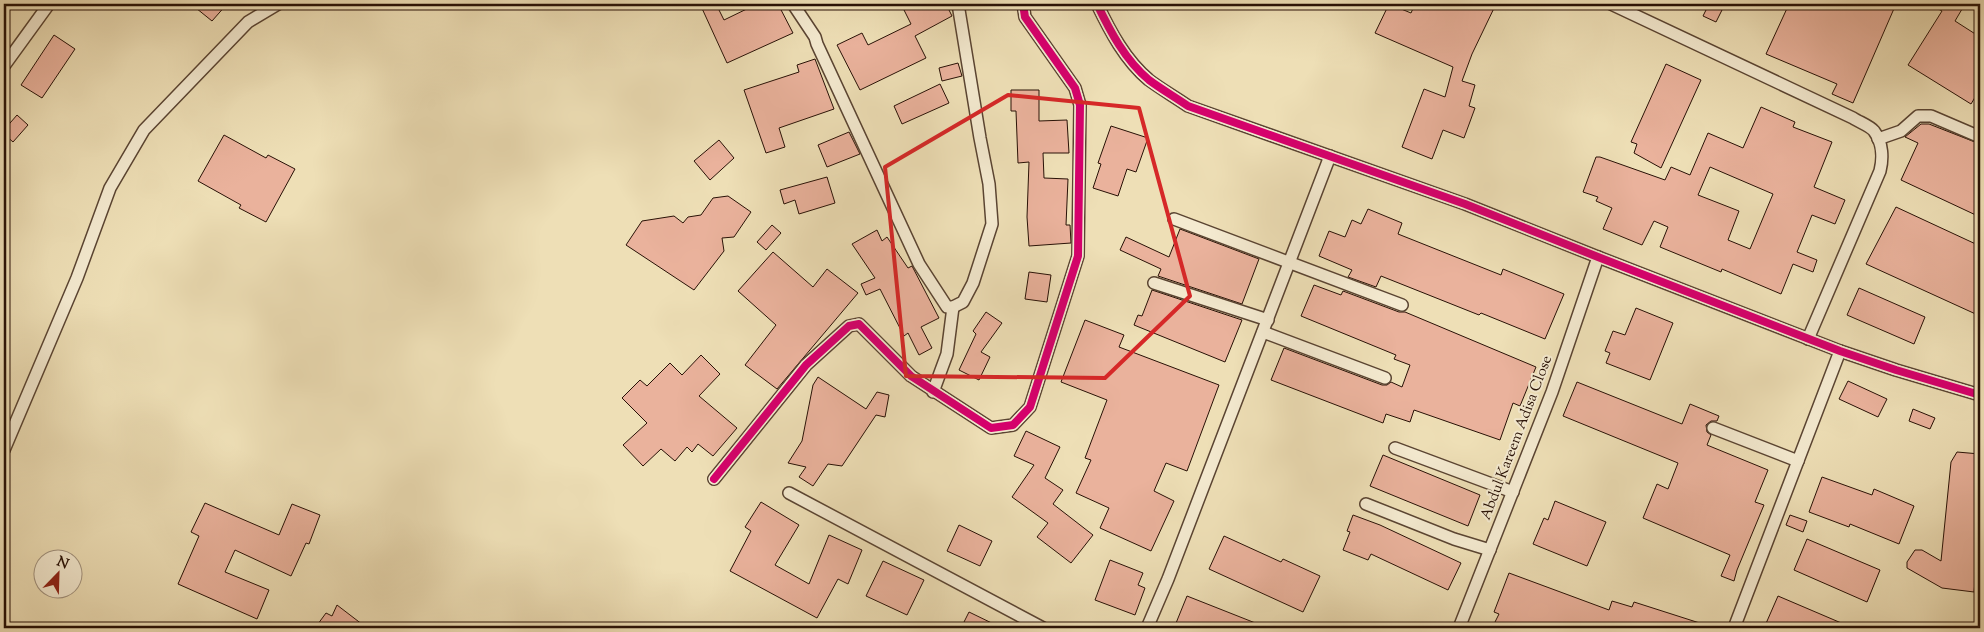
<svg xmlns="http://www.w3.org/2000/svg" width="1984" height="632" font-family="'Sorts Mill Goudy',serif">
<rect width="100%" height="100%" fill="#eedfb6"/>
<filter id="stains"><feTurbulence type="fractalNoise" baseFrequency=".004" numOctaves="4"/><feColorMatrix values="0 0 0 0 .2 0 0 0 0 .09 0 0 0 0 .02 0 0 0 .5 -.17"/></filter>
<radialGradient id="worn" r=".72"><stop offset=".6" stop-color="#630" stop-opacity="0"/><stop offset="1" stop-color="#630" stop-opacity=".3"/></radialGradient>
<g fill="#eab29c" stroke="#281106" fill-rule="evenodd">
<path d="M191,4H227L212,21Z"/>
<path d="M700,4H716L724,20L757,4H778L793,33L727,63Z"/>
<path d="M901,4H946L952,16L915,36L926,58L860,90L837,45L862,33L868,45L911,24Z"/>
<path d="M1389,4L1411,13L1415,4H1496L1472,54L1462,81L1475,85L1469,106L1475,108L1464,138L1443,130L1432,159L1402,147L1424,89L1445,97L1453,67L1375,33Z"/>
<path d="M1709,4L1722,10L1716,22L1703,16Z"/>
<path d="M1789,4H1896L1853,103L1832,94L1837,84L1766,54Z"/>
<path d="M1929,4H1965L1955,21L1980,37V89L1971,104L1908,65L1942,11Z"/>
<path d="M54,35L75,49L42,98L21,85Z"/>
<path d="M815,59L834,109L779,128L785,147L766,153L744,90L799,72L797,65Z"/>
<path d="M958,63L962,76L942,81L939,68Z"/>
<path d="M1666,64L1701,80L1661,168L1634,153L1637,144L1631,142Z"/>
<path d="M940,84L949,103L902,124L894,106Z"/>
<path d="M1011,90H1039V121L1067,120L1069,153H1043L1044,178L1068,179L1066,225H1070L1071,243L1029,246L1027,217L1029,162L1018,163L1016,111H1011Z"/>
<path d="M1761,107L1795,122L1793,127L1832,142L1814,187L1845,200L1835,224L1812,215L1797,252L1817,260L1813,272L1793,264L1781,294L1722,269L1721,272L1660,247L1668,227L1654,221L1642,245L1603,229L1612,208L1596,201L1598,197L1583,192L1596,157H1600L1665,180L1671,167L1690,175L1708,133L1743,148ZM1710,167L1773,194L1750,249L1728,240L1739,211L1698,195Z"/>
<path d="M17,115L28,125L13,142L4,134V130Z"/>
<path d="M1921,124H1929L1980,144V217L1901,180L1918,143L1905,137Z"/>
<path d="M1111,126L1148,138L1136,172L1127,169L1118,196L1093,188L1101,164L1098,163Z"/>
<path d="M849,132L860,154L827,167L818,145Z"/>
<path d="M224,135L266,158L268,155L295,169L266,222L239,208L241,205L198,181Z"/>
<path d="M719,140L734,158L710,180L694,161Z"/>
<path d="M827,177L835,203L799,214L795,200L784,204L780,190Z"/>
<path d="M728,196L751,212L734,237L722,238L724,251L694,290L626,245L642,221L674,216L683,223L688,217L701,215L713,198Z"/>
<path d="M1896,207L1980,246V316L1866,264Z"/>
<path d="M1368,209L1402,223L1398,234L1501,275L1503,269L1564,294L1545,339L1481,313L1479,315L1381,276L1376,287L1348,277L1352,270L1319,256L1329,231L1345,237L1352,220L1361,224Z"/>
<path d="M772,225L781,233L766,250L757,242Z"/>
<path d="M1180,229L1259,259L1242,304L1158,276L1161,269L1120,250L1126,237L1169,257Z"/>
<path d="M877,230L882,241L887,237L908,268L912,266L939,318L921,327L932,348L919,355L908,333L904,336L880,289L866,295L861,284L875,278L852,244Z"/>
<path d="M773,252L813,287L827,269L858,293L777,389L745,365L776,325L738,291Z"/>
<path d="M1029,272L1051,275L1047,302L1025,299Z"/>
<path d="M1314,285L1341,295L1343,291L1399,312H1405L1536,367L1520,406L1513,403L1500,440L1414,410L1410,422L1386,414L1383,423L1271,380L1284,348L1382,385H1387L1391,382L1402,387L1410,365L1394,359L1396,355L1301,316Z"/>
<path d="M1859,288L1925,317L1914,344L1847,315Z"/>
<path d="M1152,290L1242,320L1225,362L1134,325L1138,315L1142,316Z"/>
<path d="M1636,308L1673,323L1650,380L1606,363L1610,353L1605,351L1613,331L1625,335Z"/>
<path d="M986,312L1002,323L981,352L990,357L979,380L959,370L976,334L973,331Z"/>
<path d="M1085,320L1124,335L1119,347L1219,385L1187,471L1166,463L1154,491L1174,501L1151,551L1100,528L1109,508L1076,493L1091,460L1085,458L1107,400L1061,382Z"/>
<path d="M701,355L720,374L699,396L737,428L713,456L698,444L692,452L687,447L675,461L661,449L643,466L623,445L647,423L622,398L640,380L647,386L670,363L682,375Z"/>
<path d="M818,377L866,409L877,392L889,395L885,417L876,415L842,466L828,464L813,486L799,477L806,467L788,463L802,441L813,385Z"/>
<path d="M1848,381L1887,399L1878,417L1839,399Z"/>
<path d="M1577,382L1682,424L1690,404L1719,416L1717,421H1711L1706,425L1707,432L1711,435L1707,445L1768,470L1755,502L1764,505L1737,570L1734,581L1721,576L1730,555L1643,518L1657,484L1668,489L1678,463L1563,416Z"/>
<path d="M1913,409L1935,418L1930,429L1909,421Z"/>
<path d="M1026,431L1060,447L1045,478L1063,490L1053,504L1093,535L1071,563L1037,537L1048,523L1012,497L1034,465L1014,456Z"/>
<path d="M1957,452L1980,454V528L1974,592L1942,588L1907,568V562L1915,550H1922L1941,561L1951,462Z"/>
<path d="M1383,455L1480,495L1468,526L1370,486Z"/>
<path d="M1822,477L1872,495L1874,489L1914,506L1899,544L1850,524L1849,527L1809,512Z"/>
<path d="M1555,501L1606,522L1587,566L1533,544L1544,518L1548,520Z"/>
<path d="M761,502L799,525L775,565L809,584L829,535L862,550L848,584L838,579L817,618L730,571L751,531L745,527Z"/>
<path d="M205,503L279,535L292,504L320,515L309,544L306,543L291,576L235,550L225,572L269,590L257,619L178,584L199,536L191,532Z"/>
<path d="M1353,515L1380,525L1461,563L1448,590L1371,554L1368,560L1343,550L1350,532L1347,531Z"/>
<path d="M1790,515L1807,521L1803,532L1786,525Z"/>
<path d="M959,525L992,541L980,566L947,551Z"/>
<path d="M1224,536L1281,562L1283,559L1320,576L1303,612L1209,569Z"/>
<path d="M1807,539L1880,570L1867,602L1794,570Z"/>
<path d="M1110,560L1143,573L1138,585L1145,588L1135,615L1095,600Z"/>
<path d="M883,561L924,580L907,615L866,596Z"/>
<path d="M1509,573L1609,610L1612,601L1632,607L1634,602L1709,626V628H1492L1499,614L1494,612Z"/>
<path d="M1187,596L1268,628H1174Z"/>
<path d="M1778,596L1853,628H1764Z"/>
<path d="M337,605L367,628H315L326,613L332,616Z"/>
<path d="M969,612L1002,628H961Z"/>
</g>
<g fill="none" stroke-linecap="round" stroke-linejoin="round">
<g stroke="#5a4432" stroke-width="14">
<g id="minor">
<path d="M793,4L815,37L817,44L919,264L947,307H953L963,302L973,283L992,224L989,184L980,138L958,4"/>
<path d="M1097,4C1110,31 1125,60 1149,80C1161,89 1175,97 1188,106L1465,204L1598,257L1840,351L1896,370L1980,395"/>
<path d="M1611,4L1853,118C1859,122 1870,126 1874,131C1883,143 1883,159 1880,171L1808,339"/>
<path d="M4,66L49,4"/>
<path d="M1878,139L1901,131L1918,116H1931L1980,137"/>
<path d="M1174,219L1402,305"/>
<path d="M1154,283L1268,320"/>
<path d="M1263,332L1385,378"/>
<path d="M933,392L947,354L953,307"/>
<path d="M1713,428L1798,461"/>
<path d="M1395,448L1513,492"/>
<path d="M4,450L77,278L110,188L144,130L248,22L278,4"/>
<path d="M714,479L806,365L849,326L859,324L911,376L991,428L1013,425L1030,407L1078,256L1080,105L1075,88L1025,17L1023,4"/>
<path d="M789,493L1043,628"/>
<path d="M1366,504L1454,539L1490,550"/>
<path d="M1147,628L1168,579L1330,156"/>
<path d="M1459,628L1552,392L1598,257"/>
<path d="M1734,628L1840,351"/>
</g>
</g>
<use href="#minor" stroke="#f4ead0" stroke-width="11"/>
<g stroke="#f4ead0" stroke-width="11">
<g id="cycleway">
<path d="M1097,4C1110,31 1125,60 1149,80C1161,89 1175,97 1188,106L1465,204L1598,257L1840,351L1896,370L1980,395"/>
<path d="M714,479L806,365L849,326L859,324L911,376L991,428L1013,425L1030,407L1078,256L1080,105L1075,88L1025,17L1023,4"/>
</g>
</g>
<use href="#cycleway" stroke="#d6006c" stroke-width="8"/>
</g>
<path fill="none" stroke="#d62828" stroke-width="4" stroke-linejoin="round" d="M1008,95L1139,108L1190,296L1105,378L906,376L885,167Z"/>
<g text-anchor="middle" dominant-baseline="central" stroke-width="4" stroke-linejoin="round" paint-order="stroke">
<g font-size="15" fill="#281106" stroke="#f4ead0">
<text transform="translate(1517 438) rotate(-69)">Abdul Kareem Adisa Close</text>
</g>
</g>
<rect width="1984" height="632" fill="none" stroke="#eedfb6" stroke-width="20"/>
<rect x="5" y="5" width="1974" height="622" fill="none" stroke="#281106" stroke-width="2.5"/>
<rect x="10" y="10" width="1964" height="612" fill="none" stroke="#281106"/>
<g transform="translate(58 574) rotate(23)"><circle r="24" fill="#f4ead0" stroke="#a2937f"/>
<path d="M0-4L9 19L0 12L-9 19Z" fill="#8f2418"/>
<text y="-8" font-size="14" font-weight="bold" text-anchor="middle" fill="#281106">N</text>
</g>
<rect width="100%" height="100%" filter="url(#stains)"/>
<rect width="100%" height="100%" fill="url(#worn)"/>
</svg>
